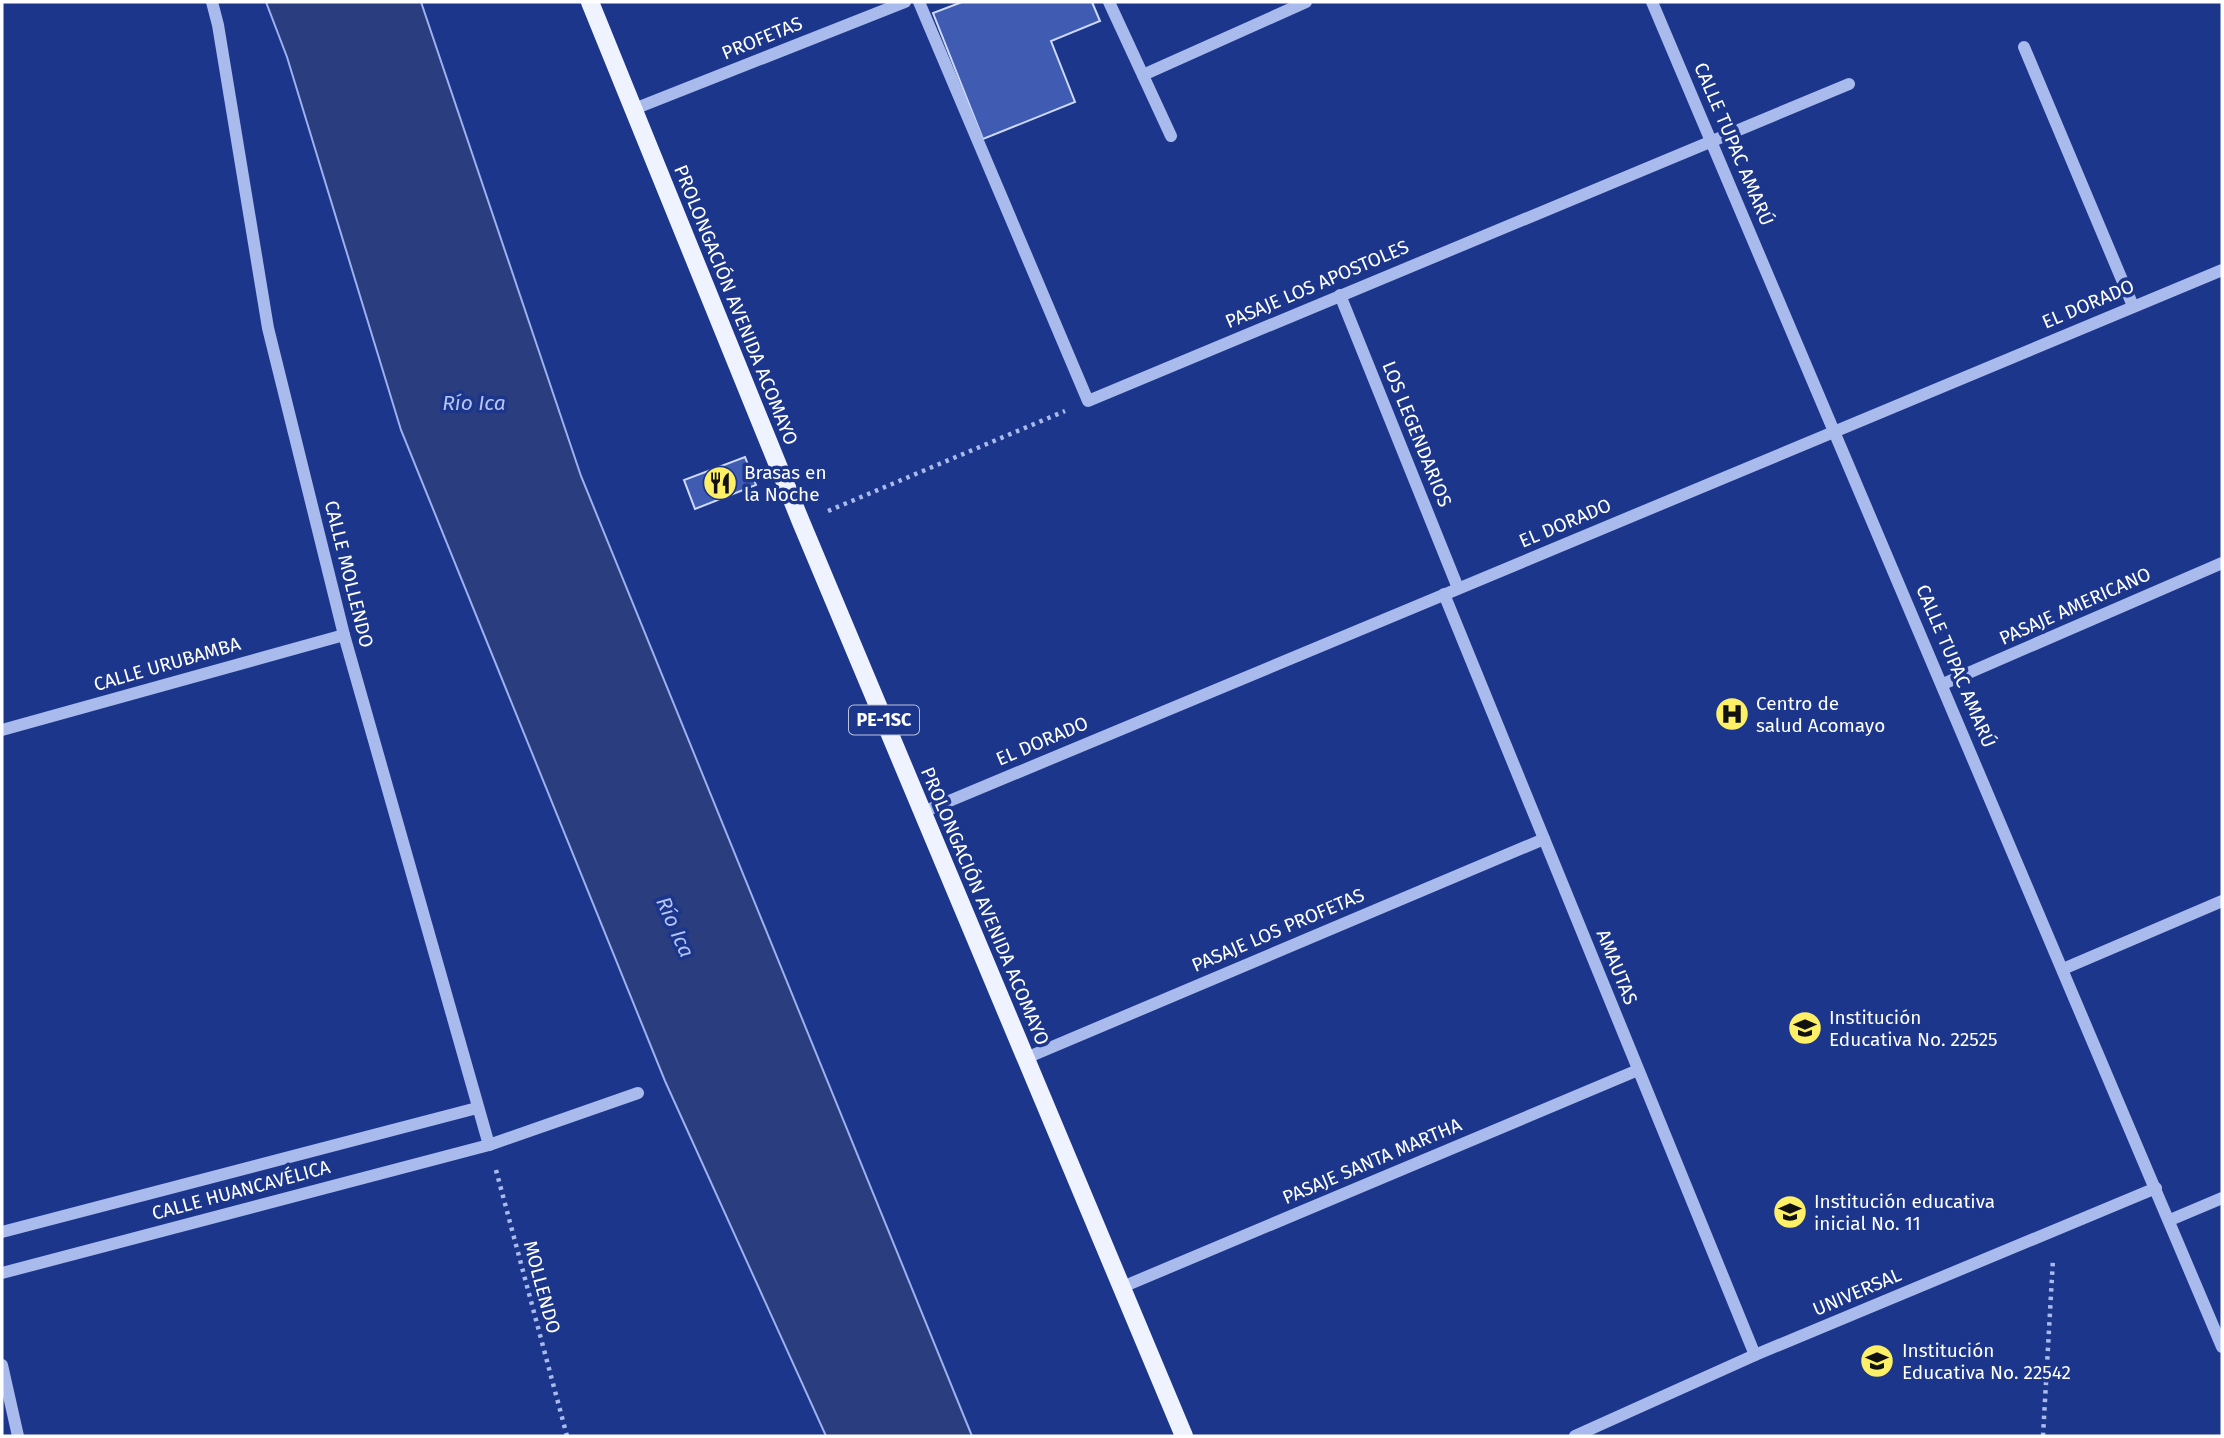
<svg xmlns="http://www.w3.org/2000/svg" width="2224" height="1438" font-family="'Fira Sans',sans-serif">
<rect width="100%" height="100%" fill="#1c368c"/>
<path fill="#2a3d7e" stroke="#9cb1ef" stroke-width="2" d="M266,2H421L581,476L972,1436H826L665,1081L401,430L287,57Z"/>
<g fill="#405cb2" stroke="#ced9f9" stroke-width="2">
<path d="M962,2H1092L1100,21L1051,41L1075,102L983,139L933,13Z"/>
<path d="M745,457L756,485L695,509L684,480Z"/>
</g>
<g fill="none" stroke-linecap="round" stroke-linejoin="round">
<g stroke="#a9baed" stroke-width="4.5" stroke-dasharray="3.5 5" stroke-linecap="butt">
<path d="M828,511L1065,411"/>
<path d="M496,1170L567,1436"/>
<path d="M2043,1436L2053,1259"/>
</g>
<g stroke="#a9baed" stroke-width="12">
<path d="M212,2L218,25L268,328L344,635L489,1145"/>
<path d="M919,2L1088,401L1849,84"/>
<path d="M1109,2L1171,136"/>
<path d="M1652,2L2222,1347"/>
<path d="M2024,47L2133,306"/>
<path d="M1143,75L1306,2"/>
<path d="M634,109L905,2"/>
<path d="M1340,295L1458,588"/>
<path d="M1444,594L1755,1355"/>
<path d="M1943,684L2222,563"/>
<path d="M2,730L344,635"/>
<path d="M923,812L2222,270"/>
<path d="M2063,969L2222,901"/>
<path d="M1026,1058L1544,839"/>
<path d="M2170,1220L2222,1198"/>
<path d="M2,1232L477,1108"/>
<path d="M2,1273L489,1145L638,1093"/>
<path d="M1120,1288L1638,1070"/>
<path d="M2,1365L18,1436"/>
<path d="M1575,1436L1755,1355L2156,1188"/>
</g>
<path stroke="#eff2ff" stroke-width="18" d="M590,2L801,522L1184,1436"/>
</g>
<defs>
<g id="restaurant-disc" transform="scale(1.75)"><circle r="9.5" fill="#fdf066" stroke="#1c368c"/><path d="M-5-6h1v4h1v-4h1v4h1v-4h1v5L-1.5 .5V6h-2V.5L-5-1ZM5-6V6H3V1.5H1.5Q1.5-4 5-6Z" fill="#111"/></g>
<g id="hospital-disc" transform="scale(1.75)"><circle r="9.5" fill="#fdf066" stroke="#1c368c"/><path d="M-5-5h3v3.5h4V-5h3V5h-3V1.5h-4V5h-3Z" fill="#111"/></g>
<g id="school-disc" transform="scale(1.75)"><circle r="9.5" fill="#fdf066" stroke="#1c368c"/><path d="M0-5L7-2L0 1L-7-2ZM-4 1L0 2.5L4 1V4Q0 6-4 4Z" fill="#111"/></g>
</defs>
<g fill-rule="evenodd">
<use href="#restaurant-disc" x="720" y="483"/>
<use href="#hospital-disc" x="1732" y="714"/>
<use href="#school-disc" x="1805" y="1028"/>
<use href="#school-disc" x="1790" y="1212"/>
<use href="#school-disc" x="1877" y="1361"/>
</g>
<g text-anchor="middle" dominant-baseline="central" stroke-width="7" stroke-linejoin="round" paint-order="stroke">
<rect fill="#1c368c" stroke="#bbc3dc" stroke-width="2" x="849" y="705.5" width="70" height="29" rx="5"/>
<g font-size="18" font-weight="bold" fill="#fff">
<text x="884" y="720">PE-1SC</text>
</g>
<g font-size="19" fill="#fff" stroke="#1c368c">
<text transform="translate(762 38) rotate(-22)">PROFETAS</text>
<text transform="translate(1734 144) rotate(67)">CALLE TUPAC AMARÚ</text>
<text transform="translate(1317 284) rotate(-23)">PASAJE LOS APOSTOLES</text>
<text transform="translate(2088 304) rotate(-23)">EL DORADO</text>
<text transform="translate(736 305) rotate(68)">PROLONGACIÓN AVENIDA ACOMAYO</text>
<text transform="translate(1417 434) rotate(68)">LOS LEGENDARIOS</text>
<text transform="translate(1565 523) rotate(-23)">EL DORADO</text>
<text transform="translate(349 574) rotate(76)">CALLE MOLLENDO</text>
<text transform="translate(2075 606) rotate(-24)">PASAJE AMERICANO</text>
<text transform="translate(167 664) rotate(-16)">CALLE URUBAMBA</text>
<text transform="translate(1956 666) rotate(67)">CALLE TUPAC AMARÚ</text>
<text transform="translate(1042 741) rotate(-23)">EL DORADO</text>
<text transform="translate(985 906) rotate(67)">PROLONGACIÓN AVENIDA ACOMAYO</text>
<text transform="translate(1278 930) rotate(-23)">PASAJE LOS PROFETAS</text>
<text transform="translate(1617 967) rotate(68)">AMAUTAS</text>
<text transform="translate(1372 1161) rotate(-23)">PASAJE SANTA MARTHA</text>
<text transform="translate(241 1190) rotate(-15)">CALLE HUANCAVÉLICA</text>
<text transform="translate(542 1287) rotate(75)">MOLLENDO</text>
<text transform="translate(1857 1292) rotate(-23)">UNIVERSAL</text>
</g>
<g font-size="19" fill="#fff" stroke="#1c368c" text-anchor="start">
<text x="744" y="472">Brasas en<tspan x="744" dy="22">la Noche</tspan></text>
<text x="1756" y="703">Centro de<tspan x="1756" dy="22">salud Acomayo</tspan></text>
<text x="1829" y="1017">Institución<tspan x="1829" dy="22">Educativa No. 22525</tspan></text>
<text x="1814" y="1201">Institución educativa<tspan x="1814" dy="22">inicial No. 11</tspan></text>
<text x="1902" y="1350">Institución<tspan x="1902" dy="22">Educativa No. 22542</tspan></text>
</g>
<g font-size="21" font-style="italic" fill="#b5c5f4" stroke="#1c368c">
<text x="474" y="403">Río Ica</text>
<text transform="translate(675 927) rotate(66)">Río Ica</text>
</g>
</g>
<rect width="2224" height="1438" fill="none" stroke="#ffffff" stroke-width="7"/>
</svg>
